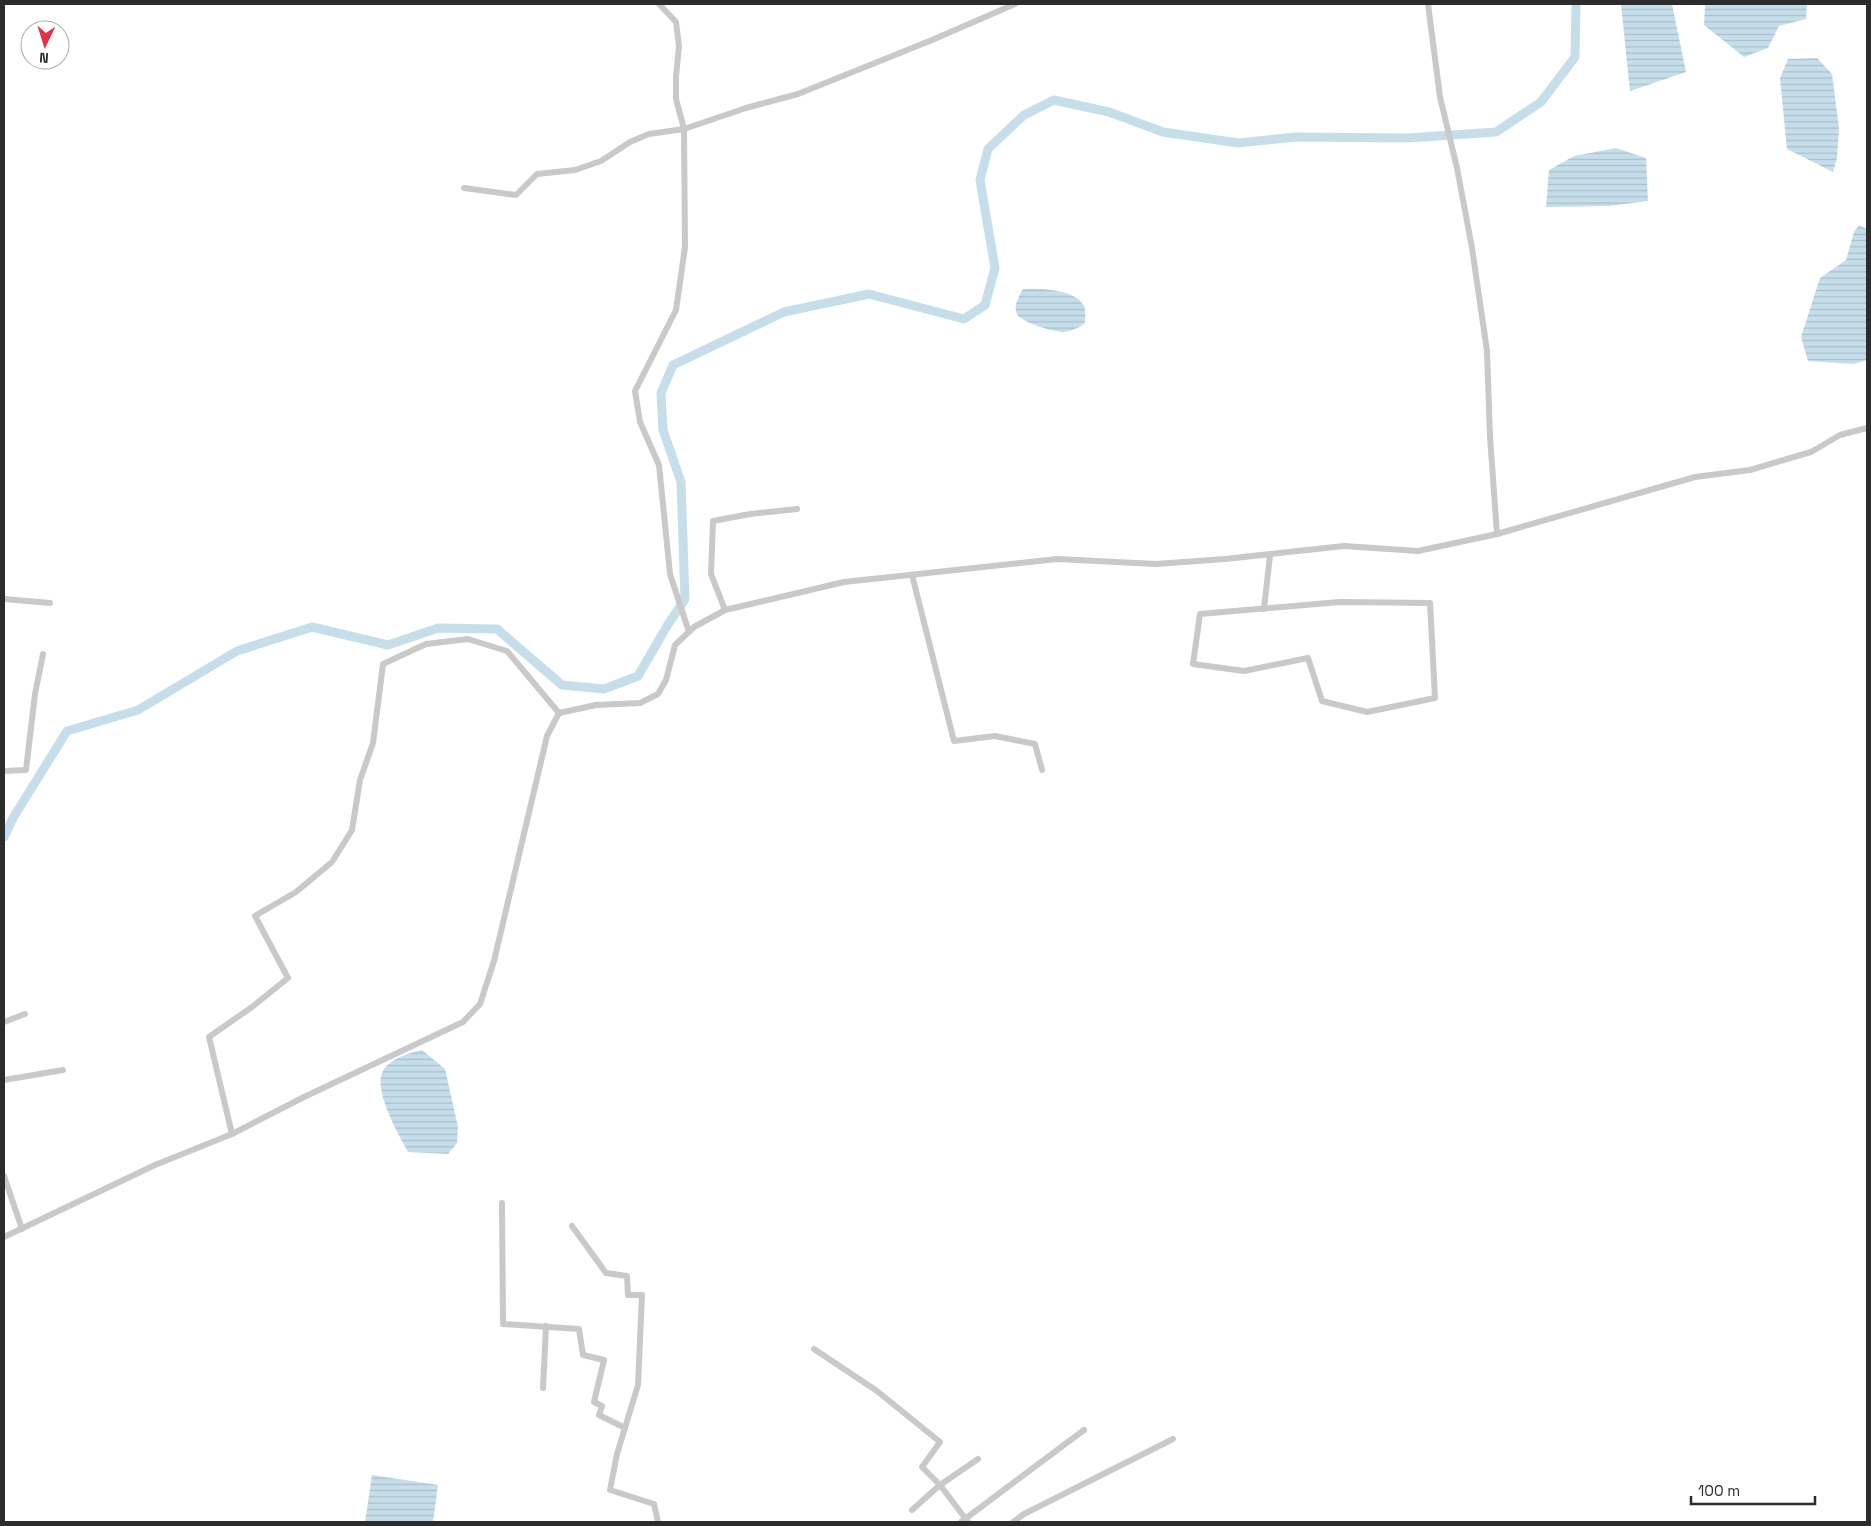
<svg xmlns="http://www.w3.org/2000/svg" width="1871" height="1526" font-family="'Space Grotesk',sans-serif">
<defs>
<pattern id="water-rules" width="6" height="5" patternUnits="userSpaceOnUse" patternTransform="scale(1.25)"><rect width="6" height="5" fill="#c5deea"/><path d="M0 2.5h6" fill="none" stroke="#a9bfc9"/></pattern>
</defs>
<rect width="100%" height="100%" fill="#fff"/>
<g fill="url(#water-rules)">
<path d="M1621,4H1672L1686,72L1630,91Z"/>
<path d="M1705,4H1807L1806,19L1779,26L1768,48L1744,57L1704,25Z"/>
<path d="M1817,58L1832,74L1839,128L1837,158L1833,172L1787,149L1780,78L1788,59Z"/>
<path d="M1616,148L1646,158L1648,201L1609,206L1546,207L1549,170L1574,156Z"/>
<path d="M1859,225L1867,229V360L1854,364L1808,361L1801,337L1820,278L1846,260L1854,232Z"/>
<path d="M1023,289C1039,288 1076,289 1084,306C1086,311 1085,317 1085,323C1079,328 1072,331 1064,332C1054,332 1022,323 1017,314C1013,306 1019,296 1023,289Z"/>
<path d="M422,1050L445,1069L458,1127L457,1143L448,1154L408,1152C399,1135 371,1088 384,1069C392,1058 409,1053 422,1050Z"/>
<path d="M372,1475L438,1485L433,1522H365Z"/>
</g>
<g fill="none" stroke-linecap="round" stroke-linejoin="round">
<path stroke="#c5deea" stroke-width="9" d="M4,837L13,818L67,731L138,710L237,651L312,627L388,645L438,628L497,629L562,685L604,689L638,676L667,626L685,599L681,482L663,430L661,393L673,365L784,312L869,294L964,319L985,305L995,268L980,180L988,149L1024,115L1054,100L1109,112L1163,132L1238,143L1295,137L1407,138L1496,132L1541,102L1575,57L1576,4"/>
<g stroke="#c9c9c9" stroke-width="6">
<path d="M659,4L676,22L679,46L676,77V99L684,129L685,247L676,310L635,391L640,422L659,465L670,574L689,632"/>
<path d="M1428,4L1440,97L1457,168L1472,248L1487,351L1490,437L1497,534"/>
<path d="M464,188L516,195L537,174L575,170L601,161L630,142L649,134L684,129L746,108L798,94L932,40L1015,4"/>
<path d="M912,575L954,741L995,736L1035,744L1042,770"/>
<path d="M4,599L50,603"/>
<path d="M1340,602L1430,603L1435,698L1367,712L1322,701L1308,658L1244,671L1193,664L1200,614Z"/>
<path d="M1264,609L1270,555"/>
<path d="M725,610L711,574L713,521L750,514L797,509"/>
<path d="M4,771L26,770L35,694L43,654"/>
<path d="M4,1022L25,1014"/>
<path d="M4,1080L63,1070"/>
<path d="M232,1134L209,1037L252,1007L288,978L255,916L296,892L332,862L352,830L360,780L373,743L383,664L426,644L468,639L507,651L559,713"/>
<path d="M4,1176L22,1229"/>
<path d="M502,1203L503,1324L579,1329L583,1355L604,1360L594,1402L602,1406L599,1415L625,1428"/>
<path d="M572,1226L606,1273L627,1276L628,1295H642L638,1385L617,1454L610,1490L654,1504L658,1522"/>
<path d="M4,1237L155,1165L232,1134L304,1097L463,1022L480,1004L494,961L547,736L559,713L596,705L640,703L658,694L666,680L675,645L694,627L725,610L844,582L1057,559L1156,564L1225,559L1344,546L1418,551L1497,534L1695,477L1750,470L1811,452L1840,435L1867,428"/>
<path d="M814,1349L877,1391L940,1442L922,1467L940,1485L968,1522"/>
<path d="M543,1388L546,1326"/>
<path d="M912,1510L940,1485L978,1459"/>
<path d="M961,1522L1084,1430"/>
<path d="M1013,1522L1024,1514L1173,1439"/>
</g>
</g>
<rect width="1871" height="1526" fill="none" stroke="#2c2c2c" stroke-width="10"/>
<g transform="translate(45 45) rotate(184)"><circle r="24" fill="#ffffff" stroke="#ababab"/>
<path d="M0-4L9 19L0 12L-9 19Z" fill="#e23047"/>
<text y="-8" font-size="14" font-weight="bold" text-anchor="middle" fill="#2c2c2c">N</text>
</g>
<path d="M1691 1496v8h124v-8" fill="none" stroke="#2c2c2c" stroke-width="2.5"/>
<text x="1698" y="1496" font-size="15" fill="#2c2c2c" stroke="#ffffff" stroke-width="4" paint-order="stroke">100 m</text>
</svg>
